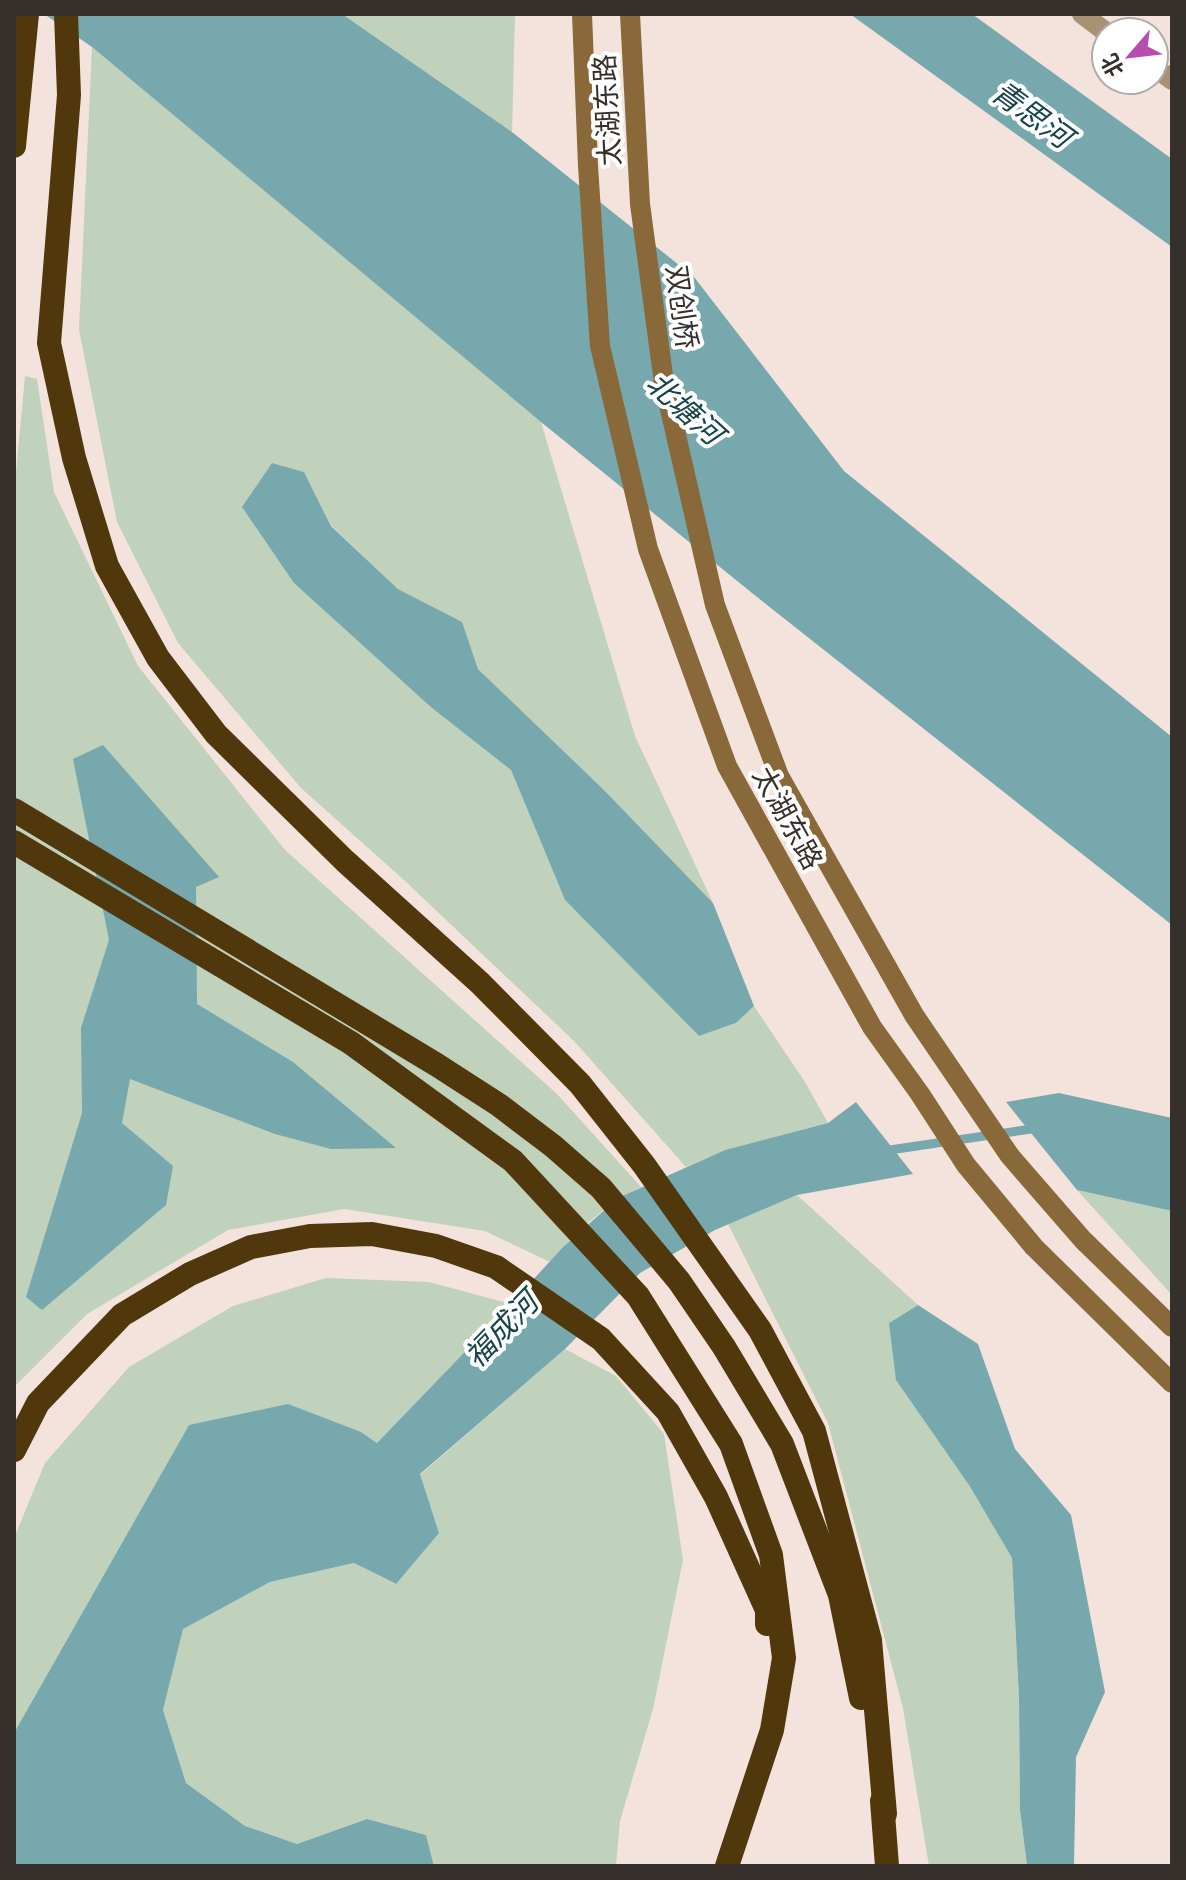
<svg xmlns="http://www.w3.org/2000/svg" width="1186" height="1880" font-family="'Archivo Narrow','Noto Sans SC',sans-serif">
<rect width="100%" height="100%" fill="#f4e3dc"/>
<g fill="#c0d1bc">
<path d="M342,14H515L512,132Z"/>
<path d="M92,47L541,422L635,736L713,903L604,790L478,669L461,622L398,589L331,525L304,472L272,463L432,708L511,770L565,900L699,1036L736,1023L754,1006L805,1082L828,1123L725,1150L686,1167L574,1041L404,880L301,788L178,643L117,522L79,330Z"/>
<path d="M25,376L37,379L54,492L138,666L285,850L557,1094L641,1187C606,1204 575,1232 550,1262L485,1231L344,1209L228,1230L87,1314L14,1387V494Z"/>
<path d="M1077,1190L1172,1211V1295Z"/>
<path d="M797,1195L918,1305L889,1323L969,1485L1012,1558L1019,1698L1020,1810L1027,1866H929L903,1708L828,1423L728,1224Z"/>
<path d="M326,1278L429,1282L511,1304L377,1443L361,1432L189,1425L14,1733V1538L45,1463L129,1367L233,1306Z"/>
<path d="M565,1349L616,1376L664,1434L683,1560L653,1709L620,1821L616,1866H434L426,1835L367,1819L297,1844L245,1826L186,1783L163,1710L183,1628L270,1582L354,1563L395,1584L439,1533L420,1475Z"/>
</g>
<g fill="#77a8ae">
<path d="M44,14H342L512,132L694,277L844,471L1172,737V925L752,593L541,422L92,47Z"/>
<path d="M850,14H972L1172,159V247Z"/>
<path d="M272,463L304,472L331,526L398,589L462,622L478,669L604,790L713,903L754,1006L736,1023L699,1036L565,900L511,770L432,708L294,583L242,507Z"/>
<path d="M103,745L219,877L196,887L197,1004L293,1062L396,1148L331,1149L275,1134L130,1079L122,1123L173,1166L166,1205L42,1310L26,1297L82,1113L81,1028L109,940L73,759Z"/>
<path d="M1059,1093L1172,1118V1211L1077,1190L1006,1102Z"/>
<path d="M856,1102L913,1174L797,1195L715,1230L640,1273L565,1349L420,1474L439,1533L396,1584L354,1563L270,1582L183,1629L163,1710L186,1783L245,1826L297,1844L367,1819L426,1835L434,1866H14V1733L189,1425L288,1404L361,1432L377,1443L511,1304L563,1247L618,1198L725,1150L828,1123Z"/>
<path d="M918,1305L978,1344L1015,1449L1071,1515L1105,1692L1076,1757L1074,1866H1027L1020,1810L1019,1698L1012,1558L969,1485L896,1380L889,1323Z"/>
</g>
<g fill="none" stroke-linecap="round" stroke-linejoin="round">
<path stroke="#77a8ae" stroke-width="9" d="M883,1151L1038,1128"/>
<g stroke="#a89273" stroke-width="20">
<path d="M1082,14L1106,32"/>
<path d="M1154,67L1172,80"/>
</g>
<g stroke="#896939" stroke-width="20">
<path d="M582,14L588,166L600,346L648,549L727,766L872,1027L920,1094L966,1165L1034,1247L1172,1383"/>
<path d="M630,14L640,204L664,383L715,605L779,776L914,1015L1010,1156L1083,1240L1172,1327"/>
</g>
<g stroke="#51370c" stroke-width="24">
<path d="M66,14L69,95L49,343L74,458L107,566L158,658L216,734L345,861L480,983L580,1084L644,1165L760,1330L814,1431L870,1640L885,1814"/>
<path d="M14,146L27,14"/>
<path d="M14,810L437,1065L499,1105L553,1146L601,1188L679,1281L724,1347L782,1444L840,1595L861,1698"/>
<path d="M14,842L351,1043L513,1161L638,1296L731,1444L771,1555L784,1658L772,1730L727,1866"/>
<path d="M14,1450L38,1403L122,1315L190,1274L251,1247L310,1236L372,1234L436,1246L496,1267L601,1339L668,1412L716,1497L767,1610V1624"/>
<path d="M882,1801L887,1866"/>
</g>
</g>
<g text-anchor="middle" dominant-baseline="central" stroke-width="8" stroke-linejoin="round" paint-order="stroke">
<g font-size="28" fill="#36302d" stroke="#fff">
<text transform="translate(607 110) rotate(-93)">太湖东路</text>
<text transform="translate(682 307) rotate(82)">双创桥</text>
<text transform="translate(788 818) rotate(61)">太湖东路</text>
</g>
<g font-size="30" font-style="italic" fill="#164449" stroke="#fff">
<text transform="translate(1032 114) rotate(36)">青思河</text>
<text transform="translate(685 408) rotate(42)">北塘河</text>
<text transform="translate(501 1329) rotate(-46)">福成河</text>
</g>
</g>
<rect width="1186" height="1880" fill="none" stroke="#36302d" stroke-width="32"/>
<g transform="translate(1130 56) rotate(242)"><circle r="38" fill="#ffffff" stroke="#afacab" stroke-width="2"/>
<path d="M0-6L14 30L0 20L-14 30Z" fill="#b74daf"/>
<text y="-12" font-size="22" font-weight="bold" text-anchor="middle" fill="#36302d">北</text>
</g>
</svg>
